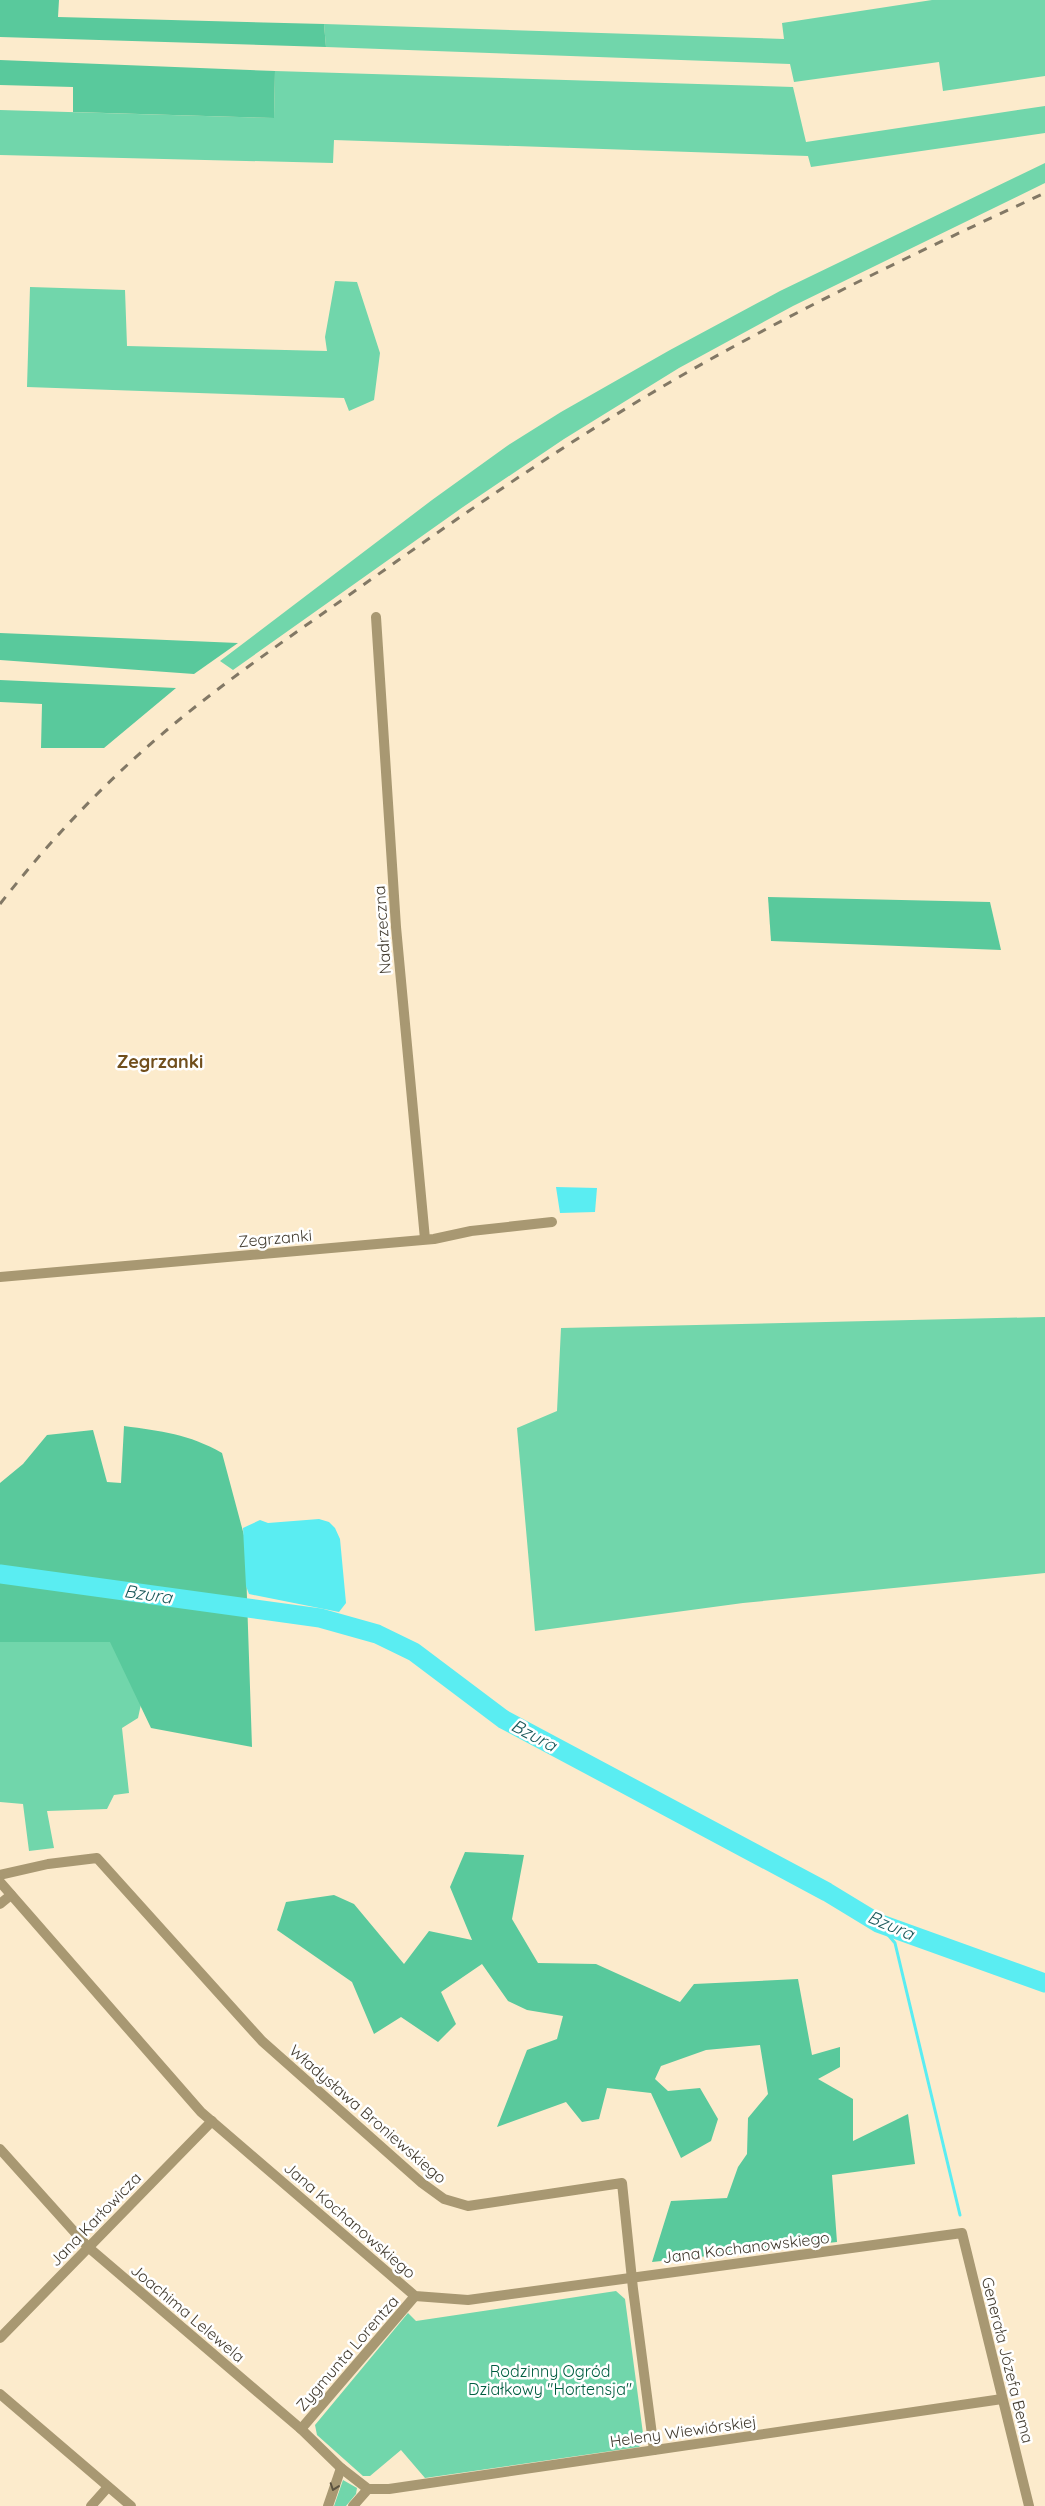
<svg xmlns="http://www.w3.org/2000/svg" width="1045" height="2506" font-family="Quicksand,sans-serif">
<rect width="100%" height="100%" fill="#fcebcc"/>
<g fill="#71d6ab">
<path d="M932,0H1045V76L943,91L939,62L794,82L790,64L326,47L324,24L784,39L782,23Z"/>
<path d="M275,71L793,87L806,142L1045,106V133L811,167L808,156L334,140L333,163L0,155V110L274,118Z"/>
<path d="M1045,163V183L793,306L679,368L564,439L463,507L233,670L220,661L432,500L507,446L561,412L670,350L780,291Z"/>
<path d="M335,281L357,282L380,353L374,400L349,411L344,398L27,387L30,287L125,290L127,346L327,351L325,337Z"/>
<path d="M1045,1317V1573L743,1603L535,1631L517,1428L557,1411L561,1328Z"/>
<path d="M130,1628L145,1686L138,1718L122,1728L129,1793L114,1795L107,1809L47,1811L54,1848L29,1851L23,1804L0,1802V1642H110Z"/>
<path d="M616,2291L625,2299L644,2441L639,2447L425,2478L401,2450L370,2476H363L317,2435L315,2425L408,2313L416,2321Z"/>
<path d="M343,2480L357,2488L356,2494L346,2506H334Z"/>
</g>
<g fill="#59c99c">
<path d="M0,0H59L58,17L324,24L326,47L0,37Z"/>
<path d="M0,60L275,71L274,118L73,112V87L0,85Z"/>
<path d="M0,633L238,643L194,674L0,660Z"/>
<path d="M0,680L176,688L104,748H41L42,704L0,702Z"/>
<path d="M768,897L990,902L1001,950L771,941Z"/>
<path d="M124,1426C161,1431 189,1434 222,1453L245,1539L252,1747L151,1728L110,1642H0V1483L23,1464L47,1435L93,1430L107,1482L121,1483Z"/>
<path d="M465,1852L524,1855L512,1919L538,1963L596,1964L680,2002L694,1984L798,1979L812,2055L840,2047V2067L818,2079L853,2099V2141L908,2114L915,2164L832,2175L837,2242L652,2262L671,2201L727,2198L738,2167L747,2154L748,2118L768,2094L760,2045L706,2050L661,2066L655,2079L668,2091L700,2088L718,2119L711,2141L681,2158L651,2093L607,2088L599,2119L582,2122L566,2102L497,2127L527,2050L557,2039L563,2016L527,2010L508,2001L482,1964L441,1992L456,2024L438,2042L401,2017L374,2034L352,1982L277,1930L286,1902L334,1895L354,1904L404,1964L429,1931L472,1940L450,1887Z"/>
</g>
<g fill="#5aedf2">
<path d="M556,1187L597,1188L595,1212L560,1213Z"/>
<path d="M319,1519L329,1522L335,1528L340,1539L346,1603L339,1612L249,1594L246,1586L243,1528L260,1520L268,1523Z"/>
</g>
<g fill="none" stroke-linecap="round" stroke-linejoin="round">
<path stroke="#5aedf2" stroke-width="3" d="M878,1923L895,1943L960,2215"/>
<path stroke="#5aedf2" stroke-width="19" d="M0,1574L320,1618L377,1634L414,1652L503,1719L827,1892L878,1923L1045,1983"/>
<g stroke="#a89872" stroke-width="10">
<path d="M376,617L396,927L425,1239"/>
<path d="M0,1277L434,1239L471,1231L552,1222"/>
<path d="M0,1875L48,1864L97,1858L262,2041L422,2183L444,2199L468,2206L622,2183L633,2289L654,2450"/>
<path d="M0,1882L201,2112L415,2296L468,2300L962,2233L1029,2506"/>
<path d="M0,1904L11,1895"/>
<path d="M0,2149L88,2247L301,2429L341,2468L368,2489"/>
<path d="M0,2338L212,2121"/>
<path d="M0,2394L131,2506"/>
<path d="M301,2429L415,2296"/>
<path d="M368,2489H389L1002,2399"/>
<path d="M91,2506L108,2487"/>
<path d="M328,2506L341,2468"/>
<path d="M353,2506L368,2489"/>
</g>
<path stroke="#827865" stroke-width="3" stroke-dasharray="9 9" stroke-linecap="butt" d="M0,904C50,840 106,781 168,729C229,678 294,634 359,588C463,514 568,441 679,377C798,309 921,250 1045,193"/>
</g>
<defs><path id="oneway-chevron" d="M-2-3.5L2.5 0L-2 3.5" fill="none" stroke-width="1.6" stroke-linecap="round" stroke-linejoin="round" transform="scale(1.25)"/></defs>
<use stroke="#5c5340" href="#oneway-chevron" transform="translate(334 2487) rotate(109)"/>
<g text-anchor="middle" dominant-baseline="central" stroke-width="5" stroke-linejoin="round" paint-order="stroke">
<g font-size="16" fill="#433c30" stroke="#fff">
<text transform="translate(382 930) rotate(-94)">Nadrzeczna</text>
<text transform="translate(275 1238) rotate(-5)">Zegrzanki</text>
<text transform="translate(368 2114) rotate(41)">Władysława Broniewskiego</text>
<text transform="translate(95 2219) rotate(-46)">Jana Karłowicza</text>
<text transform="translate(350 2220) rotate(41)">Jana Kochanowskiego</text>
<text transform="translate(746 2247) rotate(-7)">Jana Kochanowskiego</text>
<text transform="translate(188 2313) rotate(40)">Joachima Lelewela</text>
<text transform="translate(347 2353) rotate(-49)">Zygmunta Lorentza</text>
<text transform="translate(1008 2360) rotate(76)">Generała Józefa Bema</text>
<text transform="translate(683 2431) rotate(-8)">Heleny Wiewiórskiej</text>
</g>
<g font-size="16" fill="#005e41" stroke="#fff">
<text x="550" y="2371">Rodzinny Ogród<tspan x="550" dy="18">Działkowy "Hortensja"</tspan></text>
</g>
<g font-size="18" font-weight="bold" fill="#714f1c" stroke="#fff">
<text x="160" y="1061">Zegrzanki</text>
</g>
<g font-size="18" font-style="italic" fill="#1c5a5c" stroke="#fff">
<text transform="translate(148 1594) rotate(8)">Bzura</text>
<text transform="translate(534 1735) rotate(28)">Bzura</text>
<text transform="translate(891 1925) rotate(23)">Bzura</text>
</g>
</g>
</svg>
